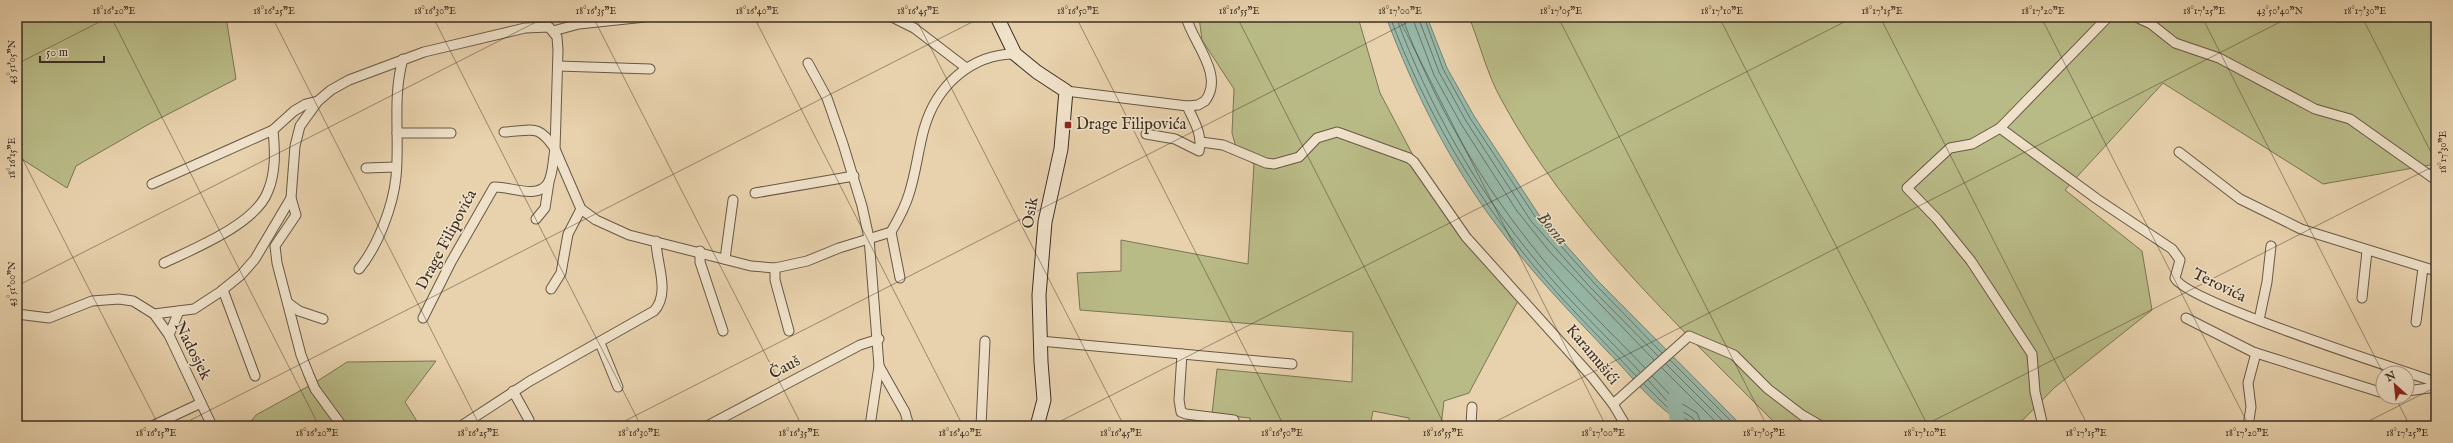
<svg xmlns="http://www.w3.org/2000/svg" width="2453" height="443" font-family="'IM FELL English',serif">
<rect width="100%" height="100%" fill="#e8d2ad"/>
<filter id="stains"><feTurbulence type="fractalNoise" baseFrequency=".005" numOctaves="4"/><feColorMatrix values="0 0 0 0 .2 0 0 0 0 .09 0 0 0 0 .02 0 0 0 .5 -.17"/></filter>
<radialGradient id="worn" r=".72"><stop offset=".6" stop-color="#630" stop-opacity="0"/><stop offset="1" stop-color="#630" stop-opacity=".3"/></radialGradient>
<g fill="#b9bb87" stroke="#7a7555">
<path d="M17,17H226L236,79L149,124L76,166L67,188L17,156Z"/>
<path d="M1199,17H1358L1380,93L1416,161L1467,241L1519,299L1469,393L1444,401L1441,426H1410L1409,418L1373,411L1370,426H1250V418L1212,414L1217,369L1352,382L1353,332L1080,310L1077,273L1121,271V240L1248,264L1254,164L1238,154L1232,133L1234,89L1202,40Z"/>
<path d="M1469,17H2436V164L2323,184L2163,83L2065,190L2142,251L2152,310L2054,388L2017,426H1778C1678,325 1569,225 1501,99C1487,74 1480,44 1469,17Z"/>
<path d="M436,361L405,402L420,426H247L256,415L316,382L347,362Z"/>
</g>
<path fill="#97b8a8" stroke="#738173" d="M1386,17H1427L1447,68L1474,116L1539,215L1597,280L1742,426C1730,426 1698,430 1688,425C1655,409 1633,377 1608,352C1570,312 1531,272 1498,227C1450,164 1414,91 1386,17Z"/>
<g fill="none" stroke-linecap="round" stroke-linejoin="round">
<g stroke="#6a7466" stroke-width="1">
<path d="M1390,17C1424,107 1472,191 1533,265C1565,304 1602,339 1636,376"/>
<path d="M1396,17C1429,106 1476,189 1537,262C1569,301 1606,336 1640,372"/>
<path d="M1402,17C1435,105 1482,185 1541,257C1573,297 1610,331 1645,368"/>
<path d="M1412,17L1434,75L1461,124L1517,211L1550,252L1654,360"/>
<path d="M1418,17L1439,72L1466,121L1531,221L1590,287L1658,356"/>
<path d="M1424,17L1443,69L1470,118L1536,218L1594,283L1662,353"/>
<path d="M1670,360L1736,426"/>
<path d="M1666,364L1728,426"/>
<path d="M1662,368L1720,426"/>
<path d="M1652,376L1673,398L1697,413L1702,426"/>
<path d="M1648,380L1669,403L1693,418L1696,426"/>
<path d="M1644,384L1666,406L1689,421L1691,426"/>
</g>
<path stroke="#97b8a8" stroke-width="15" d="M1674,399L1678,426"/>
<g stroke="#675846" stroke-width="11">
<g id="minor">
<path d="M892,17L914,28L965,67"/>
<path d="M2136,17L2151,24L2175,43L2219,58L2315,109L2350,119L2436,180"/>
<path d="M553,31L579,24L645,17"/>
<path d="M808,63L827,98L843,144L862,206L869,238L879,366L870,426"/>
<path d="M558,66L650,69"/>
<path d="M1066,91L1187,106L1198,105L1205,101C1225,75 1193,43 1186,17"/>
<path d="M2000,128L2097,199L2172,249L2180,260L2175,278C2185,301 2400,370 2436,382"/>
<path d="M397,133H451"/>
<path d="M1146,134L1175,139L1199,151C1203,135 1194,121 1187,106"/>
<path d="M1201,142L1223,145L1266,163L1274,164L1299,157L1317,138L1337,132L1409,158L1414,162L1466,237L1592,377L1613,404L1626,426"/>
<path d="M2179,152L2240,199L2301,229L2436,271"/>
<path d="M366,168L396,167"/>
<path d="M152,184L273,130L294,111L306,104L318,101"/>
<path d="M755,193L854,176"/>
<path d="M291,198L296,215L275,246L277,263L301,355L309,375L315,389L342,426"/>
<path d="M536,219L545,208L549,182"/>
<path d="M891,232L900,278"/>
<path d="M700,251V262L723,331"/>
<path d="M725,259L733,200"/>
<path d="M164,263C195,248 256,224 268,191C276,172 275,151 273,130"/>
<path d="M775,268V280L789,331"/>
<path d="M359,269C378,246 393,206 396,177C400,138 392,97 403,59"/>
<path d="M551,289L561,273L568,234L581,209"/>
<path d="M223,290L255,376"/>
<path d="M2362,298L2367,251"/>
<path d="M288,303L299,311L323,319"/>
<path d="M17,314L49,318L92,301L119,299L133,301L154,314L169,335L212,426"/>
<path d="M154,314L194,309L220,292L241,275L255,259L291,198L295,146L300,126L318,101L331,90L349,80L424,52L525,28L549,27L557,37L558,50L555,149L581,209L596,220L629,235L751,266L775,268L807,261L839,248L891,232C898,220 905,208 909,194C916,173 918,150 924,129C936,86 971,54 1015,54"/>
<path d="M423,318L451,262L494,187C509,186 538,200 548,183C553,175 553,159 555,149C538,123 533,131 504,132"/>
<path d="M2186,318L2253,352L2383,393"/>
<path d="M2259,320L2267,282L2271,246"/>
<path d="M2416,322L2423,268"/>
<path d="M169,335L179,311"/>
<path d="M1040,341L1292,364"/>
<path d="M600,343L618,387"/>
<path d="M1182,354L1179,400L1181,412L1186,414L1234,420"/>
<path d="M879,366L905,412L909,426"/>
<path d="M513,391L529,420"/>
<path d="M2407,391L2429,388L2436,383"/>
<path d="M1613,404L1689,336L1734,355L1768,389L1802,415L1821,426"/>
<path d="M152,426L201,403"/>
<path d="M461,426L530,381L654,311C671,293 656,262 656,241"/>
<path d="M707,426L860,345L879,339"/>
<path d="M981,426L985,341"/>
<path d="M1471,426L1472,407"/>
<path d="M2043,426L2035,392L2032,354L1971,261L1937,219L1907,188L1950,148L1972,144L2000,128L2108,17"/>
<path d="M2248,426L2251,407L2248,383L2256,353"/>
</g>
</g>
<g stroke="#3c2f23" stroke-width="15">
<path id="secondary" d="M997,17L1015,54L1037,72L1066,91L1061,149L1045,222L1039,295L1041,362L1044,400L1037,426"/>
</g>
<use href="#minor" stroke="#f0e2ca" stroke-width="9"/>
<use href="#secondary" stroke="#f0e2ca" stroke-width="13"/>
</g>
<path fill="none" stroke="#3c2f23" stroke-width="1" stroke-opacity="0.45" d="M111,17L319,426M272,17L480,426M433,17L641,426M593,17L802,426M754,17L963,426M915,17L1124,426M1076,17L1284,426M1237,17L1445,426M1398,17L1606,426M1558,17L1767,426M1719,17L1928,426M1880,17L2088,426M2041,17L2249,426M2202,17L2383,373M2362,17L2436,162M17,64L109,17M17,148L159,426M17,286L546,17M2395,397L2410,426M179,426L982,17M615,426L1418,17M1051,426L1854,17M1487,426L2290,17M1923,426L2436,165M2359,426L2436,387"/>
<rect fill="#8f2418" stroke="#f0e2ca" stroke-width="1.5" x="1064" y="121" width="8" height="8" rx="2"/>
<g text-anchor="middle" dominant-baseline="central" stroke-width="3" stroke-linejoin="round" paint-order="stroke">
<g font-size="16" fill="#3c2f23" stroke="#f0e2ca" text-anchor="start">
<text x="1076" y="125">Drage Filipovića</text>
</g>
<g font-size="16" fill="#3c2f23" stroke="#f0e2ca">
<text transform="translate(1031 213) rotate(-80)">Osik</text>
<text transform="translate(447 240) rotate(-62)">Drage Filipovića</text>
<text transform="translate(2219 286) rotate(26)">Terovića</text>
<text transform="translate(192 351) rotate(63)">Nadosjek</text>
<text transform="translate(1592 355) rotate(50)">Karamušići</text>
<text transform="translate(785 368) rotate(-28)">Čauš</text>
</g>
<g font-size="17" font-style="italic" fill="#4e4a3e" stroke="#f0e2ca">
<text transform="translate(1552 229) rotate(50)">Bosna</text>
</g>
</g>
<rect width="2453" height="443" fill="none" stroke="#e8d2ad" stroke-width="44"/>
<g transform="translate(2395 385) rotate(333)"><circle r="19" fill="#f0e2ca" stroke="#a89a87"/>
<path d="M0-3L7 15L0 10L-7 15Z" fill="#8f2418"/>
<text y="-6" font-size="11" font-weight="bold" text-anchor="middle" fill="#3c2f23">N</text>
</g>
<path d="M40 56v6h64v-6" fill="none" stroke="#3c2f23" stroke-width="2"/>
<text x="46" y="56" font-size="12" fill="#3c2f23" stroke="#f0e2ca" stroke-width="3" paint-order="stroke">50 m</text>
<rect x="22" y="22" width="2409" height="399" fill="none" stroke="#3c2f23" stroke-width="1.5"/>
<g font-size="10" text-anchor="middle" fill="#3c2f23">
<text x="114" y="14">18°16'20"E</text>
<text x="274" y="14">18°16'25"E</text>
<text x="435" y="14">18°16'30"E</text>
<text x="596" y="14">18°16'35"E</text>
<text x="757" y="14">18°16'40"E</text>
<text x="918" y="14">18°16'45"E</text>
<text x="1078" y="14">18°16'50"E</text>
<text x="1239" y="14">18°16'55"E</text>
<text x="1400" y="14">18°17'00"E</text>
<text x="1561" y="14">18°17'05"E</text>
<text x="1722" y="14">18°17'10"E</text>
<text x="1882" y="14">18°17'15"E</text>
<text x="2043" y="14">18°17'20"E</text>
<text x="2204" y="14">18°17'25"E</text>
<text x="2280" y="14">43°50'40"N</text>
<text x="2365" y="14">18°17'30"E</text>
<text transform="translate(11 62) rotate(-90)" y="4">43°51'05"N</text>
<text transform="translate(2442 152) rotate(-90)" y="4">18°17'30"E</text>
<text transform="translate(11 158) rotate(-90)" y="4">18°16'15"E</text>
<text transform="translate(11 284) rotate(-90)" y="4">43°51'00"N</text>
<text x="156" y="436">18°16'15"E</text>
<text x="317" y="436">18°16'20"E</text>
<text x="478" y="436">18°16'25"E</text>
<text x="639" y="436">18°16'30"E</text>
<text x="799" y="436">18°16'35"E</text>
<text x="960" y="436">18°16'40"E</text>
<text x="1121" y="436">18°16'45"E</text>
<text x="1282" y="436">18°16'50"E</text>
<text x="1443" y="436">18°16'55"E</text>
<text x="1603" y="436">18°17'00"E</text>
<text x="1764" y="436">18°17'05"E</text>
<text x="1925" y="436">18°17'10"E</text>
<text x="2086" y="436">18°17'15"E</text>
<text x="2247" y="436">18°17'20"E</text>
<text x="2407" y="436">18°17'25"E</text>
</g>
<rect width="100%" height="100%" filter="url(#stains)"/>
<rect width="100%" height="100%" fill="url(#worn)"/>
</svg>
